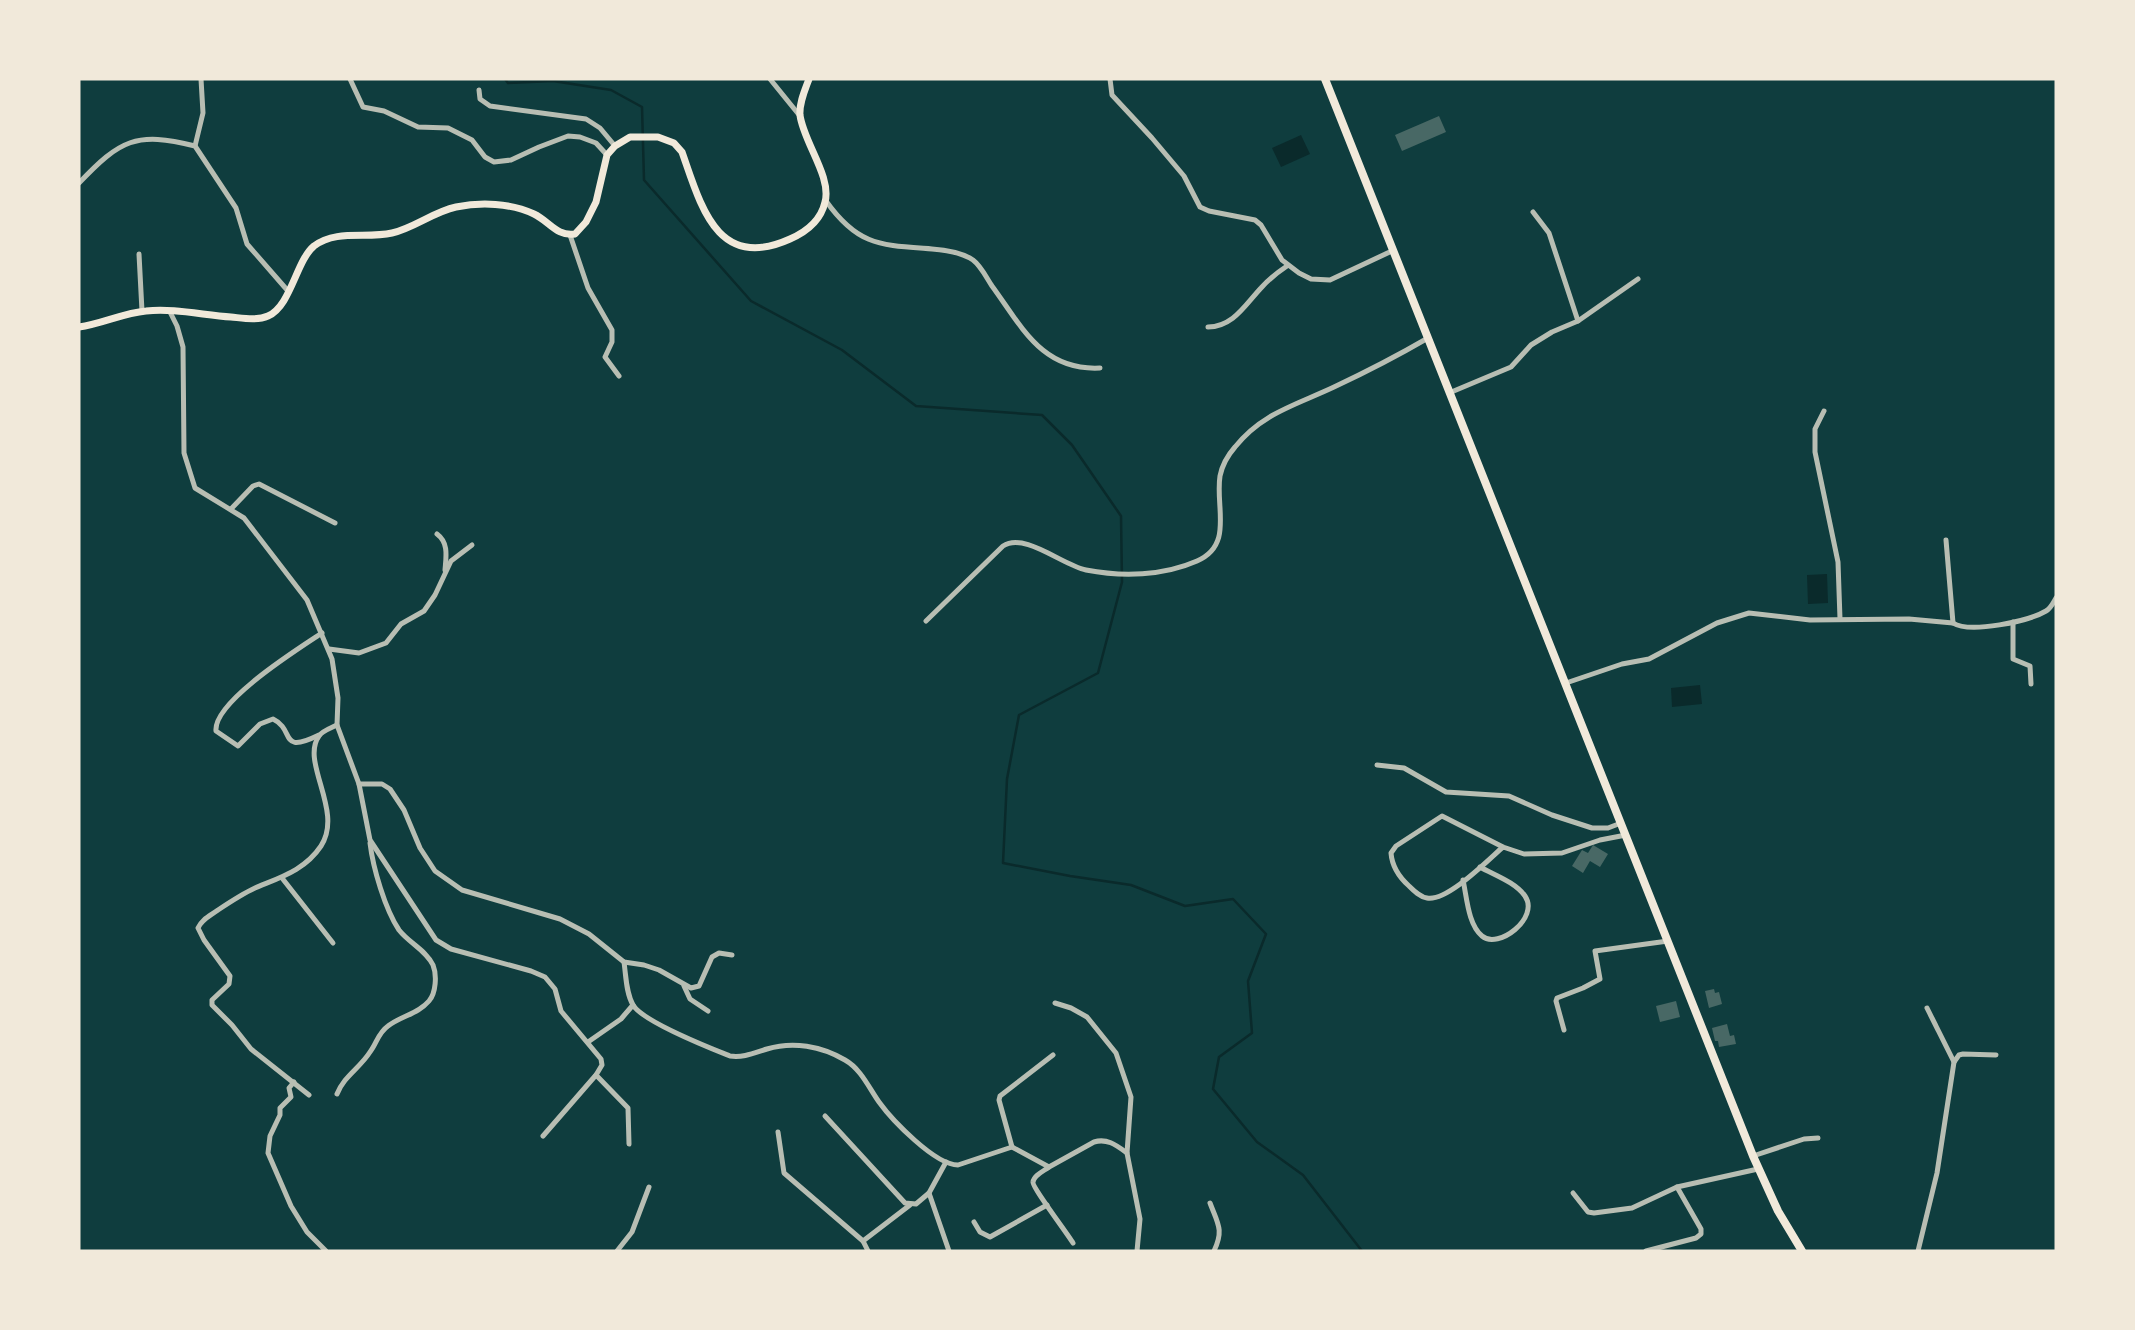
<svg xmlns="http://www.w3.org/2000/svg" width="2135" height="1330" font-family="Rubik,sans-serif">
<rect width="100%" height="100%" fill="#0f3d3e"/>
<g fill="#0a2a2b">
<path d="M1301,135L1310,154L1281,167L1272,148Z"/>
<path d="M1827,574L1828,603L1808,604L1807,575Z"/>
<path d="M1700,685L1702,704L1672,707L1671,688Z"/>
</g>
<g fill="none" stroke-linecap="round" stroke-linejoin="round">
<path stroke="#0a2a2b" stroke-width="2.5" d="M505,79L508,83L553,81L611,90L642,107L644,180L751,301L842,350L916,406L1042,415L1072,445L1121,516L1122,582L1098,673L1019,715L1007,779L1003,863L1070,876L1131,885L1185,906L1233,899L1266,934L1248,981L1252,1033L1219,1057L1213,1089L1257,1142L1303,1175L1362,1251"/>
</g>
<g fill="#486865">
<path d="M1439,116L1446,132L1402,151L1395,135Z"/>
<path d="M1593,845L1608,854L1600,867L1590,861L1583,873L1572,866L1582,850L1588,853Z"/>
<path d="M1714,989L1715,993L1719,992L1722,1004L1709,1008L1705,991Z"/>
<path d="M1676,1001L1680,1017L1660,1022L1656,1006Z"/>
<path d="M1727,1024L1730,1036L1734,1035L1736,1044L1719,1047L1718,1041H1715L1712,1028Z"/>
</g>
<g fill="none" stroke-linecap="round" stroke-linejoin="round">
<g stroke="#b8beb3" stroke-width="5">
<path d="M350,79L363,107L384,111L418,127L448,128L472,140L485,157L494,162L511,160L539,147L568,136L580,137L596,143L607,155"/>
<path d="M770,79L800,116"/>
<path d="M1110,79L1112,95L1152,138L1184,176L1200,207L1209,211L1255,220L1261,225L1282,260L1299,273L1311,279L1330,280L1394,250"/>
<path d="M479,90L480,99L490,106L586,119L600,128L615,146"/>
<path d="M195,146L203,113L201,79"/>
<path d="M79,183C120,140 136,131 195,146L236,208L247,244L288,291"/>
<path d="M826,201C858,246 880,245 932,249C946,250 961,252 973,260C981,266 986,277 992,286C1022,327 1042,371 1100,368"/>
<path d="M1533,212L1549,233L1578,321"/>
<path d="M570,235L588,288L612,330V342L605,357L619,376"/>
<path d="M139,254L142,311"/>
<path d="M170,312L177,326L183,347L184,453L195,488L244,518L307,600L332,659L338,698L337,725L359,784L370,840L436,940L451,949L531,971L545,977L555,989L561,1011L601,1059L602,1065L596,1075L543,1136"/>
<path d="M1208,327C1233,327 1245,305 1261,288C1269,279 1278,272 1287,266"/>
<path d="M1449,393L1511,367L1531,345L1552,332L1578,321L1638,279"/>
<path d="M1824,411L1815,429V452L1838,562L1840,619"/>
<path d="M231,509L253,486L259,484L335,523"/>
<path d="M437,534C449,543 446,557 445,570"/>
<path d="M1946,540L1953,623"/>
<path d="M926,621L1003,546C1025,532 1062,565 1086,570C1122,577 1163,576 1197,561C1234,545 1215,507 1220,476C1222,466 1228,455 1235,447C1262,413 1296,405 1334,387C1366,372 1397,356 1428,338"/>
<path d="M2013,622V659L2030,666L2031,684"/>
<path d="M329,649L359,653L386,643L401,624L424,611L435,595L451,561L472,545"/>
<path d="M1566,683L1622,664L1649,659L1717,623L1749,613L1810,620L1909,619L1953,623C1970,634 2029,621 2046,611C2051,608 2053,603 2056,598"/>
<path d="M319,735C278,755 296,730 273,719L260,724L238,746L216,731C213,702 298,649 322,633"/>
<path d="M1377,765L1404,768L1446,792L1509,796L1552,815L1592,828H1608L1621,823"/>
<path d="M359,784H382L390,789L404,810L420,848L435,871L462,890L560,919L589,934L624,962L644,965L659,970L691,988L699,986L712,957L719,953L732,955"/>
<path d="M1503,847C1488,860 1447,902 1427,898C1420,897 1414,891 1409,886C1399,877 1392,866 1391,853L1396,846L1442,816L1503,847L1524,854L1562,853L1600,840L1626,835"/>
<path d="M282,878L333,943"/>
<path d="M1463,880C1467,898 1468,924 1482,936C1498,950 1540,918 1525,896C1515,882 1494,875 1480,867"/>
<path d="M624,962C626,976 626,993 633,1005C643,1022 710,1048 730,1056C743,1058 754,1053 767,1049C793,1041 821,1046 845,1060C861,1069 869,1088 879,1102C892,1120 935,1165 958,1165L1012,1147L1049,1167L1094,1142C1107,1138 1116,1145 1127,1153L1140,1219L1137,1251"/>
<path d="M684,986L690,999L708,1011"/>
<path d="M1055,1003L1071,1008L1087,1017L1116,1053L1131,1097L1127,1153"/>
<path d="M1927,1008L1954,1062"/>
<path d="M1564,1030L1556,1001L1557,998L1583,988L1600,979L1595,951L1668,941"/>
<path d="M588,1042L621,1019L633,1005"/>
<path d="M596,1075L628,1108L629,1144"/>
<path d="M294,1082L289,1088L291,1097L280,1108V1115L270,1136L268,1153L291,1206L307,1232L326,1251"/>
<path d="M337,1094C344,1076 360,1068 370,1052C377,1043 378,1033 388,1026C401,1016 418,1014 429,1001C436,993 437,975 433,965C426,950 409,943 399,930C385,909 373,868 370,843"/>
<path d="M309,1095L251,1049L232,1025L212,1005V1000L229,984L230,976L204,940L198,928C202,919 210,916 218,910C230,902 242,894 255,888C281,877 305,870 321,846C344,811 300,762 319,736C322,731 331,728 337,725"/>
<path d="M825,1116L905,1203L916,1204L929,1193L946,1162"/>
<path d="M778,1132L784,1173L863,1241L910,1205"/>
<path d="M1012,1147L999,1100L1000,1096L1053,1055"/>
<path d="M1753,1156L1804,1139L1818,1138"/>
<path d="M1049,1167C1044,1171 1034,1175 1033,1182C1032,1187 1067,1233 1073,1243"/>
<path d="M929,1193L949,1251"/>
<path d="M1573,1193L1588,1212L1594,1213L1632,1208L1677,1187L1758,1169"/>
<path d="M1210,1203C1218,1224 1224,1230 1214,1251"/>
<path d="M974,1222L980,1232L990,1237L1047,1205"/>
<path d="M863,1241L868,1251"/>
<path d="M617,1251L632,1232L649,1187"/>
<path d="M1646,1251L1696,1238L1701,1234V1229L1677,1187"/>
<path d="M1918,1251L1937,1173L1954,1062L1959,1055L1963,1054L1996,1055"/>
</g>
<path stroke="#f1e9da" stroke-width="7" d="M79,327C102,324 123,313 146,311C173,308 203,315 231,317C242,318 257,321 268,316C291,306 296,261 314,246C337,229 366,239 392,233C414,228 433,212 456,207C481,202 510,203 534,214C549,221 557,237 575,234L586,222L596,202L607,155L615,146L630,137H658L674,143L682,152C701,206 717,272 790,239C806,232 821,220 825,202C832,177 803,141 800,115C799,103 805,90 809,79"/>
<path stroke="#f1e9da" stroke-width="8" d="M1325,79L1753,1156L1778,1211L1802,1251"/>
</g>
<rect width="2135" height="1330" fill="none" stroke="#f1e9da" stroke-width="161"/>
</svg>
